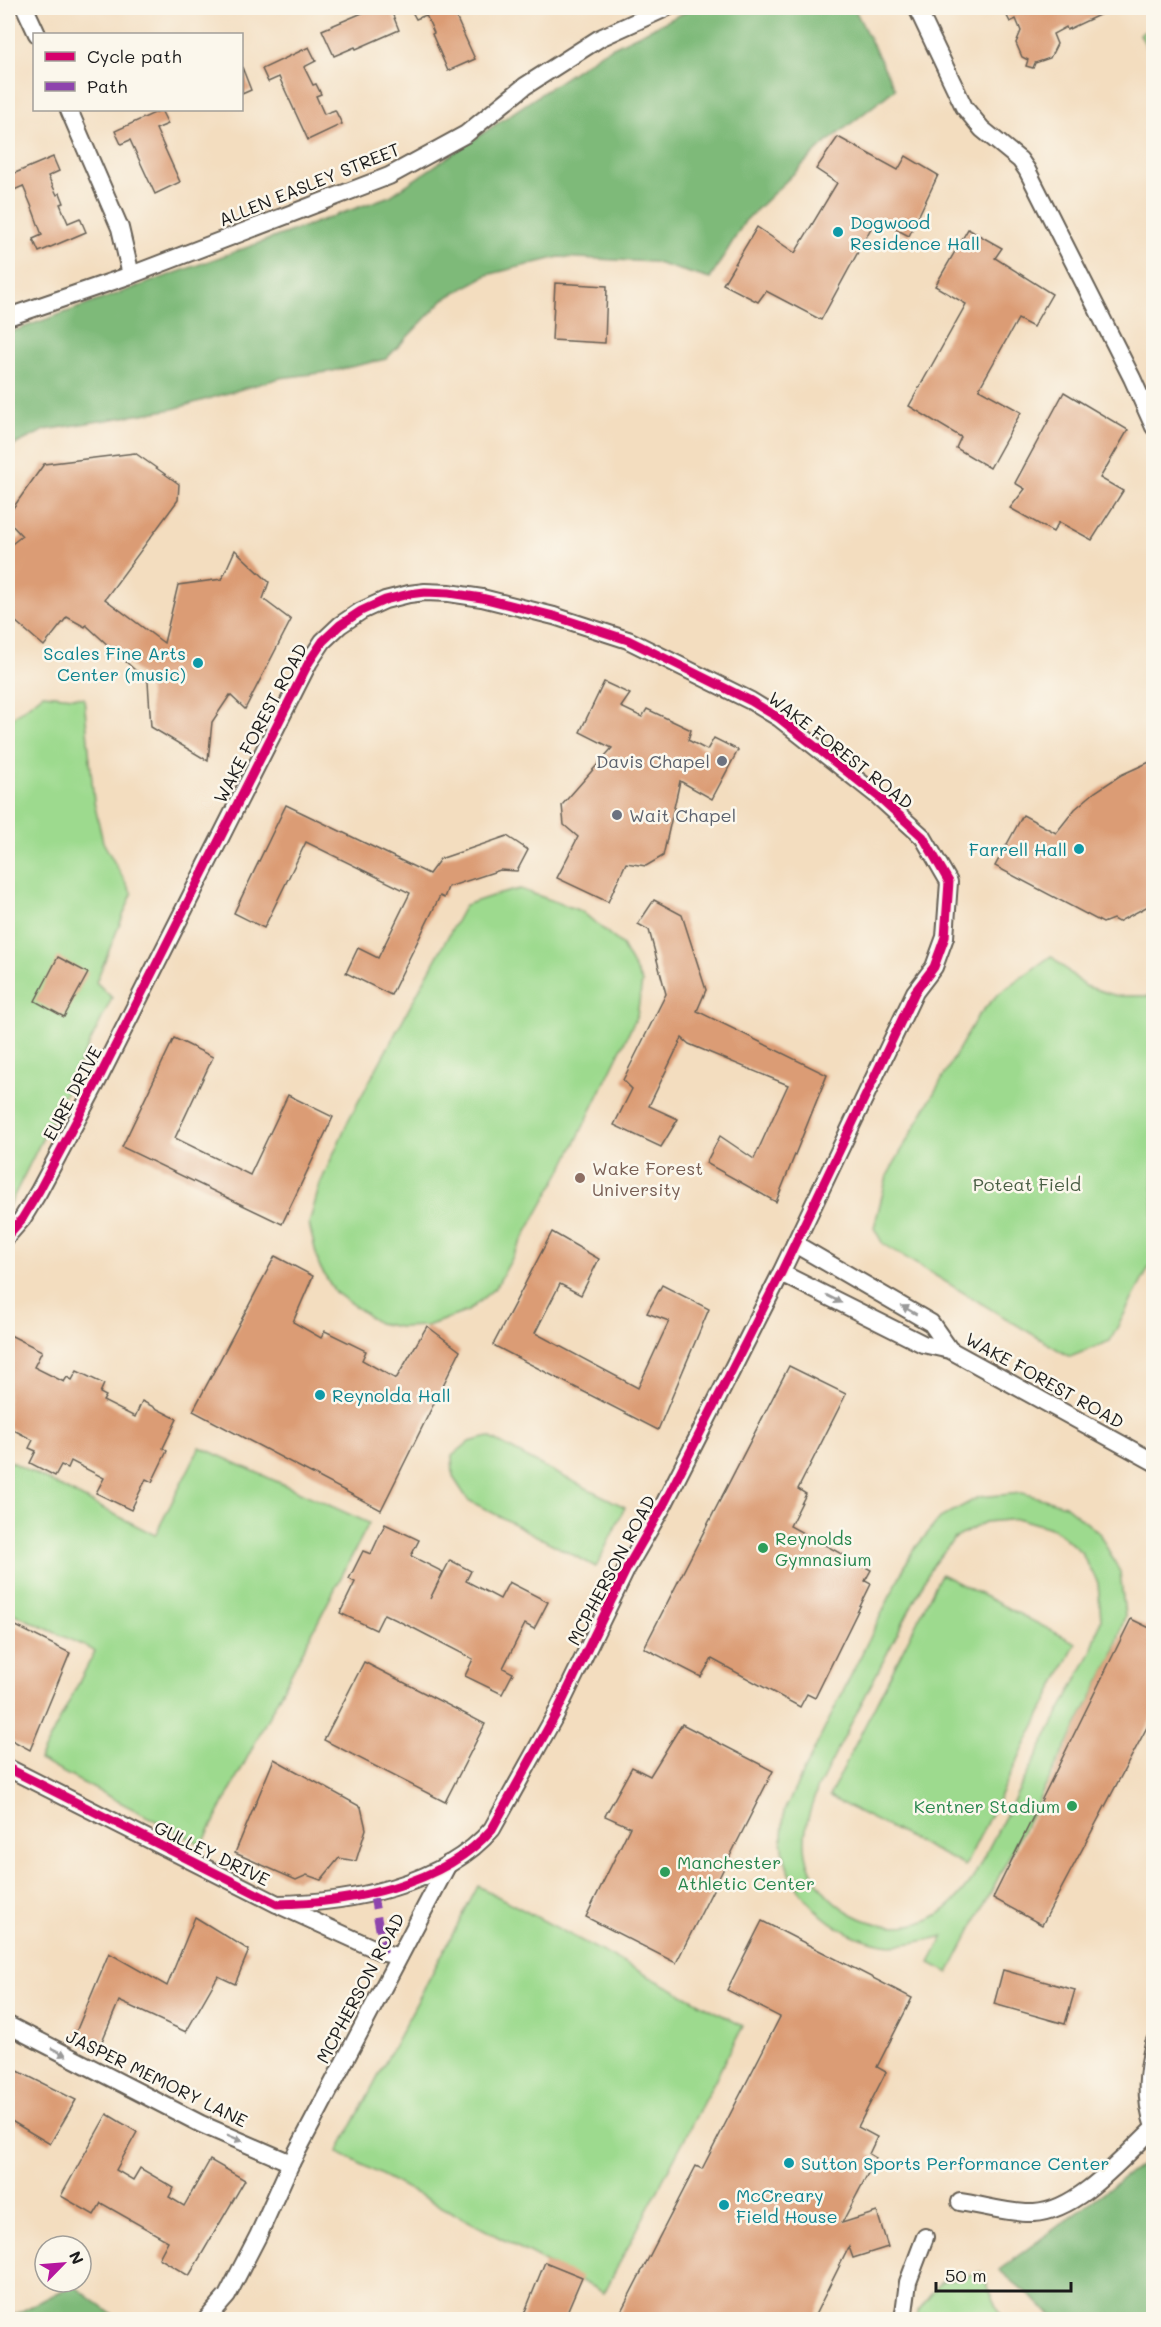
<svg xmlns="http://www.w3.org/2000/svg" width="1161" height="2327" font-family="Mali,sans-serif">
<rect width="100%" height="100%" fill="#fbf7ec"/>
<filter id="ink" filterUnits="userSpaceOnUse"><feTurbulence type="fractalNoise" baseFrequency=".0167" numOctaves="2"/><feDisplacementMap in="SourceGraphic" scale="12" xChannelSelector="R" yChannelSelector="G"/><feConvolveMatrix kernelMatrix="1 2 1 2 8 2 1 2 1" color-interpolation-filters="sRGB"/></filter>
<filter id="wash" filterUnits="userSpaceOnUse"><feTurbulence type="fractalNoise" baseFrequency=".008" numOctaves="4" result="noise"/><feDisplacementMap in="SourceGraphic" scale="24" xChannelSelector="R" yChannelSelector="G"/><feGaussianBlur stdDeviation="1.35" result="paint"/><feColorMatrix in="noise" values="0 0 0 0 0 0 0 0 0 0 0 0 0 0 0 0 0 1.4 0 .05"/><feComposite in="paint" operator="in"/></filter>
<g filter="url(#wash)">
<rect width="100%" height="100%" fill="#f3ddbf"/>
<g fill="#9dda8e" stroke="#5c7b55" stroke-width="1.5" fill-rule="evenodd">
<path d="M1153,27V60L1140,34Z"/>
<path d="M43,694L84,698L94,802L103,842L132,894L96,982L112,998L8,1208V721Z"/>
<path d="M520,889L581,911L621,944L642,982L637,1016L566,1162L496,1287L468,1311L427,1326L399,1327L378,1323L335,1292L319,1266L309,1224L320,1184L349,1119L465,905L492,896Z"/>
<path d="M1051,956L1085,986L1117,996H1154L1153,1260L1110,1341L1070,1357L883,1244L874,1228L887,1176L977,1017L997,995Z"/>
<path d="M489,1437L548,1469L625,1507L596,1567L468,1500L453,1477L452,1456L469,1442Z"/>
<path d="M200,1447L369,1523L202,1845L39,1760L95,1651L8,1611V1460L155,1535Z"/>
<path d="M1022,1493L1065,1505L1099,1533L1120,1572L1125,1616L1112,1658L949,1973L930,1963L944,1936C928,1940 900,1947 884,1944C832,1936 785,1893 782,1839C782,1829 784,1820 784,1811L912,1552L940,1518L979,1497ZM1020,1519L1054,1529L1081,1552L1098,1583L1101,1619L1091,1652L973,1878C959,1897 946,1914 922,1922C876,1937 822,1907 808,1862C800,1838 809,1812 817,1790L932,1566L954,1539L985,1522Z"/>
<path d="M941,1574L1076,1643L965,1866L829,1797Z"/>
<path d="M478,1886L743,2026L604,2293L338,2152Z"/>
<path d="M981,2272L1003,2319H917L918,2311L940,2283Z"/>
</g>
<g fill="#7eba79" stroke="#4d6b4a" stroke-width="1.5">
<path d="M694,8H854L895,89L821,147L745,221L710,279L653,262L559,257L487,275L444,299L386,359L328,372L280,378L173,409L45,430L8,448V333L390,196L603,52Z"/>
<path d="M1153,2156V2319H1058L999,2270Z"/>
<path d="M73,2285L118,2319H8V2318Z"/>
</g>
<g id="blocks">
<g fill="#db9c74">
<path d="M374,8H390L399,30L356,49L355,47L334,56L322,30Z"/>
<path d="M410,8H452L475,59L448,71L432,34L434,33L426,15L416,19Z"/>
<path d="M1003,8H1114L1067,30L1066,27L1053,34L1057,44L1050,58L1035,63L1033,68L1026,66L1028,60L1022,57L1016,43L1021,31L1016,19L1010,22Z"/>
<path d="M309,47L316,61L304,67L313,85L316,84L321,94L316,96L324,114L335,110L342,124L308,140L279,77L268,82L262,69Z"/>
<path d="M242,67L251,90L242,94Z"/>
<path d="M161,110L168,124L156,129L180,182L155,194L130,140L121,144L115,131Z"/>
<path d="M838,137L898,170L906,156L938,175L909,236L876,219L821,320L766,291L758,302L723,284L757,227L795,253L837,183L816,169Z"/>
<path d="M53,157L59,171L48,176L57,195L60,193L64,203L60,204L68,223L80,218L86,232L39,252L33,239L42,235L31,205L23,186L12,191L8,176Z"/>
<path d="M968,229L1002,248L995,258L1052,294L1033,327L1018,319L979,389L1021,412L990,468L956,448L961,437L909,406L966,304L935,286Z"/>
<path d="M555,283L607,286L605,343L552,340Z"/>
<path d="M1064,392L1128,430L1100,478L1123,491L1092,540L1059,522L1053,532L1010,508L1025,489L1015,483Z"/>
<path d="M135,453L179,484L178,500L105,599L164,643L178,585L222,579L235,550L269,582L263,599L291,620L245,709L230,695L212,722L208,761L151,727L148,682L86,625L85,627L67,617L44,646L8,615V547L22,536L8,521V515L44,464Z"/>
<path d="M604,682L630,694L621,707L642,717L647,709L691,730L688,740L707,750L714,738L738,750L712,799L680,781L663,856L646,866L626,863L608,902L557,878L578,837L564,825L562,805L612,748L580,732Z"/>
<path d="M1154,760V903L1118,922L1113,919L1103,923L995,866L1023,815L1056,833L1075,809L1095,792L1121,775Z"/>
<path d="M286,805L429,874L440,859L507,836L528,850L517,871L500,870L448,887L444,898L440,896L391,995L346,973L358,948L378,958L410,893L306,842L264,928L234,913Z"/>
<path d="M654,900L682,915L706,990L697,1011L827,1075L776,1202L706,1163L720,1136L754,1159L788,1085L689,1044L682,1038L649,1106L678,1119L661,1147L614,1125L632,1089L623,1080L666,994L649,930L638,924Z"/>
<path d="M58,957L88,973L64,1017L35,1001Z"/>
<path d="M174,1038L213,1057L175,1138L250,1175L288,1095L333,1117L282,1224L122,1147Z"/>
<path d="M552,1232L599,1259L581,1295L560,1284L535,1333L638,1388L669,1321L647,1313L662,1285L709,1309L658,1430L493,1345Z"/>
<path d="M275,1256L313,1276L293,1322L321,1338L325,1331L366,1351L362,1360L396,1379L427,1326L460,1351L381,1510L193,1411Z"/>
<path d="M8,1334L42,1351L34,1367L64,1382L67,1377L72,1380L77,1371L104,1384L100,1393L106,1396L103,1401L135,1417L142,1401L177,1419L163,1448L167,1451L152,1482L146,1479L131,1510L96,1493L104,1478L71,1461L68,1468L61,1465L55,1476L30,1463L36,1451L29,1448L33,1440L8,1427Z"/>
<path d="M789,1366L846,1394L798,1489L806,1494L790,1526L871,1570L865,1581L871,1584L815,1698L807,1694L800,1707L712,1659L701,1677L644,1648Z"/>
<path d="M385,1524L419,1540L411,1556L443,1572L430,1599L450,1560L471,1571L466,1581L500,1599L509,1582L548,1602L534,1629L525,1624L503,1668L513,1673L502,1694L465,1676L473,1659L415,1629L384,1614L376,1630L340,1613L355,1582L349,1579L363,1551L371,1554Z"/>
<path d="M1131,1619L1154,1630V1714L1042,1925L993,1898Z"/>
<path d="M8,1622L70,1653L30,1750L8,1738V1692L12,1682L8,1680Z"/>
<path d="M364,1662L485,1724L445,1802L324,1740Z"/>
<path d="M682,1724L773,1771L676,1963L586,1917L630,1827L605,1816L632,1767L650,1776Z"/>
<path d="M274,1759L361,1807L366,1829L356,1861L339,1858L321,1880L307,1875L296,1880L235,1853Z"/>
<path d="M195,1917L249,1950L235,1984L218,1976L186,2032L119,2001L97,2053L73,2039L109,1953L167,1986Z"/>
<path d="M762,1921L912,1998L877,2067L886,2072L858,2127L877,2137L869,2154L876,2158L842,2223L877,2212L888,2247L853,2258L849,2247L813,2319H617L696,2166L702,2169L780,2017L727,1990Z"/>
<path d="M1003,1970L1075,1990L1065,2024L994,2004Z"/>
<path d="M8,2066L76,2100L50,2144L8,2119Z"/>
<path d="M107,2114L137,2132L116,2170L133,2180L140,2168L174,2188L169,2197L184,2206L210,2160L245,2180L189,2276L159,2258L168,2241L101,2203L94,2215L61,2196Z"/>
<path d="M545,2262L582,2277L564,2319H522Z"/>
</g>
</g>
</g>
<g filter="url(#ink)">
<use href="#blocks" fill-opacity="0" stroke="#676055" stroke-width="1.5"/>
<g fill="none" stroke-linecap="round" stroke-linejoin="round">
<g stroke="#676055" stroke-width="20">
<g id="minor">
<path d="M25,8L37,34"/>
<path d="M917,8L964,107L982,129L1020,160L1027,170L1132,378L1154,427"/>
<path d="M69,110L120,228L131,275"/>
<path d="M8,317L131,275L389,176L466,134L525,86L600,38L666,8"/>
<path d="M8,1235L22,1219L39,1191L97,1082L309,662L323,641L340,625L361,611L385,600L409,594L425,592L449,593L482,598L554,616L628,640L751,701L779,718L879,797L923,837L949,882L945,937L934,967L915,992L781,1273L664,1504L627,1568L556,1714L492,1829C443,1886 348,1903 277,1904L8,1768"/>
<path d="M795,1244L931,1323L950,1350"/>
<path d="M781,1273L923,1344L950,1350L1154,1462"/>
<path d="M281,1906L384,1953L398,1956"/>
<path d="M8,2025L201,2124L291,2163"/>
<path d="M1154,2043C1147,2072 1144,2098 1154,2127"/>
<path d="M960,2202C983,2205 1009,2214 1034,2213C1078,2211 1123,2157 1154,2128"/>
<path d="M206,2320L227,2296L258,2236L291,2163L448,1864"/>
<path d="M903,2320L908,2282L925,2237"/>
</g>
</g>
<use href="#minor" stroke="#fff" stroke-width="16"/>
<path stroke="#8e44ad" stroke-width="8" stroke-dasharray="15 8" stroke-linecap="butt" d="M373,1894L384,1953"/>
<g stroke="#fbf7ec" stroke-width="13">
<path id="cycleway" d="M8,1235L22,1219L39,1191L97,1082L309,662L323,641L340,625L361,611L385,600L409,594L425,592L449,593L482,598L554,616L628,640L751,701L779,718L879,797L923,837L949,882L945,937L934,967L915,992L781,1273L664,1504L627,1568L556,1714L492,1829C443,1886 348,1903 277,1904L8,1768"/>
</g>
<use href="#cycleway" stroke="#d6006c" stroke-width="9"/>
</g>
<defs><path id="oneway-solid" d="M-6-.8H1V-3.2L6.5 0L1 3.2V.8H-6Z" transform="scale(1.5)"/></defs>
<g fill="#999">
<use href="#oneway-solid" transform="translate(834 1299) rotate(27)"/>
<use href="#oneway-solid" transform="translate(909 1310) rotate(-150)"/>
<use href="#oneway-solid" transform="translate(59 2052) rotate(27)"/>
<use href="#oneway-solid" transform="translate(235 2138) rotate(23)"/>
</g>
</g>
<g fill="#0f9aa8" stroke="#fbf7ec" stroke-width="2">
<circle cx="838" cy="232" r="6"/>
<circle cx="198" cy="663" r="6"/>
<circle cx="1079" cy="849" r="6"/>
<circle cx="320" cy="1395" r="6"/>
<circle cx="789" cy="2163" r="6"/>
<circle cx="724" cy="2205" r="6"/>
</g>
<g fill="#6b7280" stroke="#fbf7ec" stroke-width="2">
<circle cx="722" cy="761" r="6"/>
<circle cx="617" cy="815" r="6"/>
</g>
<circle fill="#8d6e63" stroke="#fbf7ec" stroke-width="2" cx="580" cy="1178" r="6"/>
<g fill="#2e9e5b" stroke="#fbf7ec" stroke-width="2">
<circle cx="763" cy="1548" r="6"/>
<circle cx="1072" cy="1806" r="6"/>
<circle cx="665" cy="1872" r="6"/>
</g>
<g text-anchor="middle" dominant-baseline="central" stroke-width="5" stroke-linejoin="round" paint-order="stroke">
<g font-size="18" fill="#1c1c1c" stroke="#fbf7ec">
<text transform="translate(309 184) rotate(-22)">ALLEN EASLEY STREET</text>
<text transform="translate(260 723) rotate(-62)">WAKE FOREST ROAD</text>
<text transform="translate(841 750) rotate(38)">WAKE FOREST ROAD</text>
<text transform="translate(72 1093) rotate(-62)">EURE DRIVE</text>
<text transform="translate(1045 1380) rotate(29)">WAKE FOREST ROAD</text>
<text transform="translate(611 1570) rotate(-62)">MCPHERSON ROAD</text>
<text transform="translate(212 1853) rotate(26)">GULLEY DRIVE</text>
<text transform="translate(360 1988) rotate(-62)">MCPHERSON ROAD</text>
<text transform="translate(157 2078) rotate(26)">JASPER MEMORY LANE</text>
</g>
<g font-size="18" fill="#0d838f" stroke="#fbf7ec" text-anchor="start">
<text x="850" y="222">Dogwood<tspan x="850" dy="21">Residence Hall</tspan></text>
<text x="186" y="653" text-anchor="end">Scales Fine Arts<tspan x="186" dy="21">Center (music)</tspan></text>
<text x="1067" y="849" text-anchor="end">Farrell Hall</text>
<text x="332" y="1395">Reynolda Hall</text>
<text x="801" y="2163">Sutton Sports Performance Center</text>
<text x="736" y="2195">McCreary<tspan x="736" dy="21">Field House</tspan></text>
</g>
<g font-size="18" fill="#5b616d" stroke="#fbf7ec" text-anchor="end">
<text x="710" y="761">Davis Chapel</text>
<text x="629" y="815" text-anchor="start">Wait Chapel</text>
</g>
<g font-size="18" fill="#785e54" stroke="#fbf7ec" text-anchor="start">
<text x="592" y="1168">Wake Forest<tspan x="592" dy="21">University</tspan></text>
</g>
<g font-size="18" fill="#495e44" stroke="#fbf7ec">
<text x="1027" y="1184">Poteat Field</text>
</g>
<g font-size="18" fill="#27864d" stroke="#fbf7ec" text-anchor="start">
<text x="775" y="1538">Reynolds<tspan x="775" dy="21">Gymnasium</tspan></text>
<text x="1060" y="1806" text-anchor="end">Kentner Stadium</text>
<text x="677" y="1862">Manchester<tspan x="677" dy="21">Athletic Center</tspan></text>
</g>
</g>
<rect width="1161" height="2327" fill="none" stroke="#fbf7ec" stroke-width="30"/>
<rect x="33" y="33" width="210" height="78" fill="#fbf7ec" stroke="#a29f99" stroke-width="1.5"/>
<rect x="45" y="52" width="30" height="9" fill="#d6006c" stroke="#a29f99" stroke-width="1.5"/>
<text x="87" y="63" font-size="18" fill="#1c1c1c">Cycle path</text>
<rect x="45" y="82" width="30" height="9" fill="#8e44ad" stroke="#a29f99" stroke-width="1.5"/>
<text x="87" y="93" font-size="18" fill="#1c1c1c">Path</text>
<g transform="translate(63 2264) rotate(65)"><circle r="28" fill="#fbf7ec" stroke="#a29f99" stroke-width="1.5"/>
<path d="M0-4.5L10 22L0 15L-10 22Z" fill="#b5179e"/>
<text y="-9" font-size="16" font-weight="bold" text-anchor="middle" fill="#1c1c1c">N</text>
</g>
<path d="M936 2282v9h135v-9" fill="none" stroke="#1c1c1c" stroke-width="3"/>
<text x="945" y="2282" font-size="18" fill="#1c1c1c" stroke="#fbf7ec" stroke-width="4.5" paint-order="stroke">50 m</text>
</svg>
